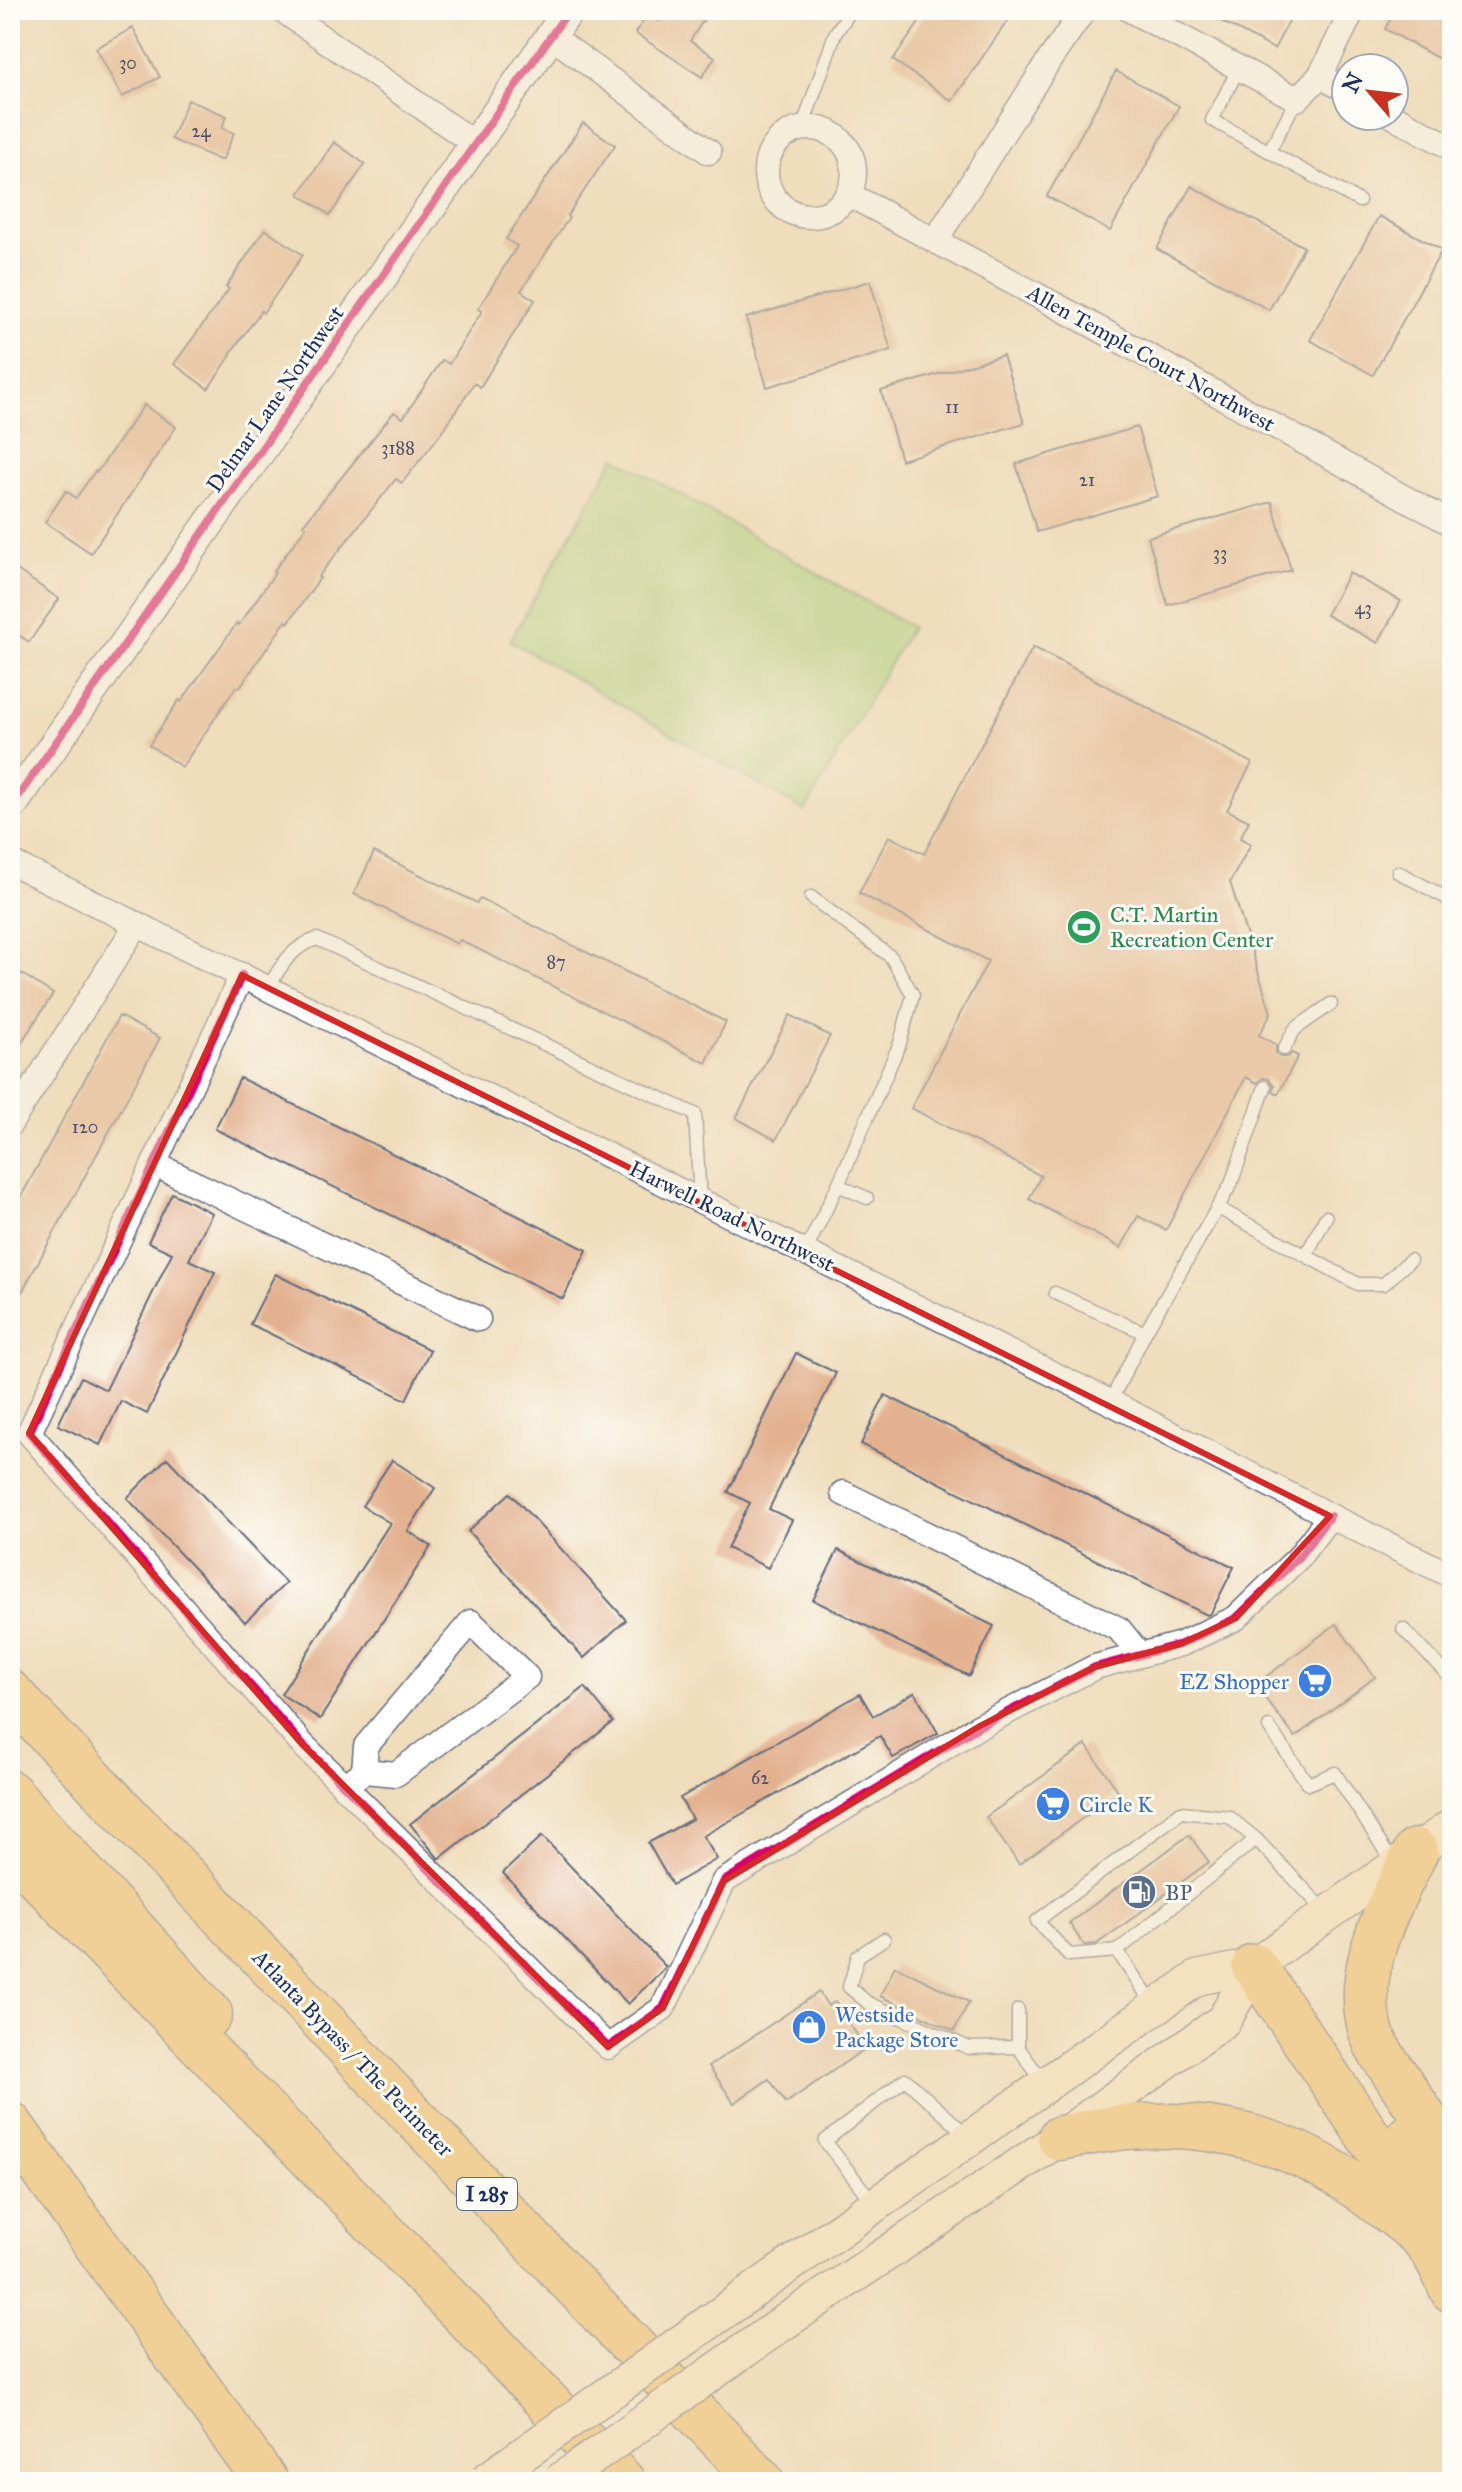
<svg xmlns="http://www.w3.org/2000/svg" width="1462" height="2492" font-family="'IM FELL Great Primer',serif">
<rect width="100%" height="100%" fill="#fdfcf7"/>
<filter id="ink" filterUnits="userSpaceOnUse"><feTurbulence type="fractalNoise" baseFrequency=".0125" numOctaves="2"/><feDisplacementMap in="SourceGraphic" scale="16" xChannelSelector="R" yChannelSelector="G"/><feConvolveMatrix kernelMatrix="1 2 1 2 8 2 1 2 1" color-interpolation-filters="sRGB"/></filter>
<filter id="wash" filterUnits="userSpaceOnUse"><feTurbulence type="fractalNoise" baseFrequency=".006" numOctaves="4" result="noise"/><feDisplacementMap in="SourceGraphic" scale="32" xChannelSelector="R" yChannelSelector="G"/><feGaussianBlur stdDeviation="1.8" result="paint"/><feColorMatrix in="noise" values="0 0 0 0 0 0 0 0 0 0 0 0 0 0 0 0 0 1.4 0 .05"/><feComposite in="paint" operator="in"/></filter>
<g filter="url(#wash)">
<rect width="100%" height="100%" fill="#efddbb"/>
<path fill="#a6d37f" stroke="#60816e" stroke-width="2" d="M615,457L911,627L805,811L510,641Z"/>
<g id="blocks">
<g fill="#e3b18f">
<path d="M667,10H710L690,41L715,57L702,77L635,33L648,14L659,21Z"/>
<path d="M928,10H1015L952,101L893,60Z"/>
<path d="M1200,10H1295L1274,49Z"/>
<path d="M1395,10H1452V66L1385,29Z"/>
<path d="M133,28L160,77L122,97L96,48Z"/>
<path d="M1116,71L1179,106L1110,231L1047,196Z"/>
<path d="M188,100L227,116L222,128L234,133L222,161L171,139Z"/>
<path d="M583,123L615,145L567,216L569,218L521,291L535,300L480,387L474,383L445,428L402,483L396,479L318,577L320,578L288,623L286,621L239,688L236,687L182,767L149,745L179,700L181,702L237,623L239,625L275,573L273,572L306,527L303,525L394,412L403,418L442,360L449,364L482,311L478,309L517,246L506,239Z"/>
<path d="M334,142L365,164L330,215L299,194Z"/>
<path d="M1191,186L1304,247L1269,310L1157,249Z"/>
<path d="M1379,216L1442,250L1373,375L1310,340Z"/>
<path d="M265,229L303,255L263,313L261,311L230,354L231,355L208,389L174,364L229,289L226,287Z"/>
<path d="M870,281L891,350L767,387L746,318Z"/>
<path d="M1003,355L1024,423L901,460L881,391Z"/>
<path d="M144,405L176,427L91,553L45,522L66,491L76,498L95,471L97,472Z"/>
<path d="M1137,427L1158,496L1037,532L1016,464Z"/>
<path d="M1272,502L1291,570L1168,605L1148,537Z"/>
<path d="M10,565L59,599L29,642L10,629Z"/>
<path d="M1349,573L1401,601L1378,643L1326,615Z"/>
<path d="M1033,647L1252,763L1227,810L1249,821L1240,838L1251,844L1230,882L1271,1013L1259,1035L1276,1045V1053L1280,1057H1288L1292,1053L1298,1056L1278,1094L1273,1091L1274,1085L1269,1079L1263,1078L1257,1083L1246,1077L1166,1230L1138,1216L1121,1248L1029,1199L1041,1176L911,1108L988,961L859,893L889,836L924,854Z"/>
<path d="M374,852L477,903L480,899L726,1022L706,1063L460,940L457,944L354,894Z"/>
<path d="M10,966L53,994L10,1060Z"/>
<path d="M790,1015L830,1036L776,1140L736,1118Z"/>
<path d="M119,1016L160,1038L10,1314V1217Z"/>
<path d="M240,1078L587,1250L563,1299L215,1129Z"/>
<path d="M172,1193L212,1213L189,1260L215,1272L147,1414L121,1401L100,1445L58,1425L81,1377L106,1390L172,1253L148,1242Z"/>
<path d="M275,1274L430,1350L406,1400L250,1324Z"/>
<path d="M796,1353L836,1373L769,1509L792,1520L768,1568L727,1548L750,1503L728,1492Z"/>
<path d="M885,1395L1234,1567L1211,1613L1207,1615L861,1444Z"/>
<path d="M167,1458L286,1583L245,1622L127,1498Z"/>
<path d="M392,1460L435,1488L408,1531L431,1546L320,1719L281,1694L390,1523L362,1506Z"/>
<path d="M510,1493L626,1620L584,1658L468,1531Z"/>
<path d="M838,1550L994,1626L969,1676L813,1600Z"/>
<path d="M1336,1624L1375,1677L1295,1737L1255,1685Z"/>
<path d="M585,1687L613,1722L439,1859L410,1824Z"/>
<path d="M915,1692L938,1733L893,1758L880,1736L703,1836L717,1859L672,1885L648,1843L692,1819L680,1798L860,1694L873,1716Z"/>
<path d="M1086,1745L1119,1792L1019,1864L986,1817Z"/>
<path d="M1189,1835L1209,1862L1097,1944L1084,1945L1069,1923Z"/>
<path d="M542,1836L666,1967L628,2004L503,1873Z"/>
<path d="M895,1966L969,2002L954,2031L880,1996Z"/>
<path d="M819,1992L828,2006L835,2002L866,2048L786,2103L769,2079L734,2103L709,2066Z"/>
</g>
</g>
</g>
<g filter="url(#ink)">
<use href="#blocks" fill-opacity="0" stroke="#656c7f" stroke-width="2"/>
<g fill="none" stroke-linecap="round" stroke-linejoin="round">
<g stroke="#656c7f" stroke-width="15">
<g id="service">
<path d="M1239,68L1212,120L1359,201"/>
<path d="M802,128L835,34L851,10"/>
<path d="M1269,151L1297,99"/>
<path d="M1398,872L1452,901"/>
<path d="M811,897L891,957L913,995L900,1043L838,1185"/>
<path d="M268,988C280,967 292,946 317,939L695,1114L700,1201"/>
<path d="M1284,1049L1295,1029L1331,1004"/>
<path d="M1218,1208L1358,1284H1384L1410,1260"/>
<path d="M805,1252L838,1185L867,1198"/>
<path d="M1306,1255L1326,1217"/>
<path d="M1055,1293L1145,1333"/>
<path d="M1110,1402L1145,1333L1231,1184L1265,1087"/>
<path d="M1403,1629L1452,1679"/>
<path d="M1269,1727L1308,1784L1335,1773L1393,1863"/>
<path d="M884,1939L858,1956L849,1987L868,2003L969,2048L1018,2047"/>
<path d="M1117,1951L1256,1839"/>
<path d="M1153,2004L1117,1951L1069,1955L1037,1921L1181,1812L1229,1817L1256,1839L1327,1913"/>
<path d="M1018,2010V2047L1043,2082"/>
<path d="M874,2204L825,2141L905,2079L968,2136"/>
</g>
</g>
<g stroke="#656c7f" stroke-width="27">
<g id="minor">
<path d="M282,10L475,144"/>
<path d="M1130,10L1297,99L1320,76L1346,90"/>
<path d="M551,36L709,152"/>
<path d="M1320,76L1353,10"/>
<path d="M1393,116L1452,148"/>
<circle cx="810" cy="172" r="44"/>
<path d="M848,194L1085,321L1452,524"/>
<path d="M935,241L1048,62L1084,10"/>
<path d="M10,862L1110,1402L1330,1516L1452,1576"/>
<path d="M242,975L29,1433L301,1743L608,2047L663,2008L724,1881L978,1727L1095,1667L1181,1644L1236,1618L1298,1558L1330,1516"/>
<path d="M10,1124L137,924"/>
<path d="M154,1164L478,1319"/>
<path d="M843,1493L1119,1629L1140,1655"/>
<path d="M344,1787L364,1771L366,1746L471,1622L527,1677L396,1774L364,1771"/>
</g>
</g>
<g stroke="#656c7f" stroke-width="33">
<path id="tertiary" d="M10,808L569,10"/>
</g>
<g stroke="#656c7f" stroke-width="37">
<g id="secondary">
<path d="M753,2291L1197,1978L1254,1966L1452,1826"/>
<path d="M783,2323L1060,2138L1224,2020L1254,1966"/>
</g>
</g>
<g stroke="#656c7f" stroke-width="47">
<g id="motorway">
<path d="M10,1693L762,2482"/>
<path d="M10,1793L210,2014"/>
<path d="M10,1849L492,2344L623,2482"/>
<path d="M1416,1851C1389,1908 1347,1977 1375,2042C1381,2056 1393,2070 1401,2083C1418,2108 1435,2134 1452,2160"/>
<path d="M1254,1966L1400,2183L1422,2235"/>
<path d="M10,2124L266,2482"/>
<path d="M1408,2137L1452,2211"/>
<path d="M1060,2138C1082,2134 1104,2129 1127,2127C1220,2120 1299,2142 1373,2199C1389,2211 1407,2223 1421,2237C1435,2250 1444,2273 1452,2290"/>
</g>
</g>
<use href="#service" stroke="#fff" stroke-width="12"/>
<use href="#minor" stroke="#fff" stroke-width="24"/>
<use href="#tertiary" stroke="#fff" stroke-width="30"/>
<use href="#secondary" stroke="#fbe6c3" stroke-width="34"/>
<use href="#motorway" stroke="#f4c16a" stroke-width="44"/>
<g stroke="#656c7f" stroke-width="37" stroke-linecap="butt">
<g id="secondary-bridge">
<path d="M484,2482L753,2291"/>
<path d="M558,2482L783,2323"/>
</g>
</g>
<use href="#secondary-bridge" stroke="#fbe6c3" stroke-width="34"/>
<g stroke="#fdfcf7" stroke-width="13">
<g id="cycleway">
<path d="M10,808L569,10"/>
<path d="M242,975L29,1433L301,1743L608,2047L663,2008L724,1881L978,1727L1095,1667L1181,1644L1236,1618L1298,1558L1330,1516"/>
</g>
</g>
<use href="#cycleway" stroke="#d6006c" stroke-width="8"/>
</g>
</g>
<path d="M0 0H1462V2492H0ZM242,975L1330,1516L1236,1618L1181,1644L1095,1667L978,1727L724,1881L663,2008L608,2047L301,1743L29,1433Z" fill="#efddbb" fill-opacity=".55" fill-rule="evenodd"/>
<path fill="none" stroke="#d62828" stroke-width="6" stroke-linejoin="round" d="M242,975L1330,1516L1236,1618L1181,1644L1095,1667L978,1727L724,1881L663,2008L608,2047L301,1743L29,1433Z"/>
<defs>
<g id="stadium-disc" transform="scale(1.8)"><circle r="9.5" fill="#2e9e5b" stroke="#fdfcf7"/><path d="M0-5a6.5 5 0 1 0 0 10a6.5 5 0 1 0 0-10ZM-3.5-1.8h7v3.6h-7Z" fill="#fff"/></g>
<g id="supermarket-disc" transform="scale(1.8)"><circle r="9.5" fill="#3f7fe0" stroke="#fdfcf7"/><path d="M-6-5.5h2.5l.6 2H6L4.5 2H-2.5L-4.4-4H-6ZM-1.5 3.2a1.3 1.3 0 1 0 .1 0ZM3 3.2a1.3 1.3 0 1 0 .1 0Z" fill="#fff"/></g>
<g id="fuel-disc" transform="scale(1.8)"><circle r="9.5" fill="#5c6f8a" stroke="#fdfcf7"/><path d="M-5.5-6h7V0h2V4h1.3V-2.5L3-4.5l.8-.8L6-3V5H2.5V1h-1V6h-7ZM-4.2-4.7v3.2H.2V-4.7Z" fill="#fff"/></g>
<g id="shop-disc" transform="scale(1.8)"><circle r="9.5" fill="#3f7fe0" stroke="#fdfcf7"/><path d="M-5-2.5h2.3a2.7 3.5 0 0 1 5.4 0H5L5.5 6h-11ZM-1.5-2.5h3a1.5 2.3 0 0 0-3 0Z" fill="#fff"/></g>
</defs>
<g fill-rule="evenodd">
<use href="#stadium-disc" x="1084" y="927"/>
<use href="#supermarket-disc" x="1315" y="1681"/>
<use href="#supermarket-disc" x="1053" y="1804"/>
<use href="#fuel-disc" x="1139" y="1892"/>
<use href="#shop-disc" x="809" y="2027"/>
</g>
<g text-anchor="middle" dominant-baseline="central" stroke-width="6" stroke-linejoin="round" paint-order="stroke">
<g font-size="18" fill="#4d506a">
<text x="128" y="63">30</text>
<text x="201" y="131">24</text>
<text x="952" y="407">11</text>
<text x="398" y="448">3188</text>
<text x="1087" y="480">21</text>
<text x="1220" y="553">33</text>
<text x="1363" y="608">43</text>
<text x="556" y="962">87</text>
<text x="85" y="1127">120</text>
<text x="760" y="1778">62</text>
</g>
<rect fill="#fdfcf7" stroke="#5f6c8c" stroke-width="2" x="457" y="2178" width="60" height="32" rx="6"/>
<g font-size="20" font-weight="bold" fill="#1b2f5e">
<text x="487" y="2194">I 285</text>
</g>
<g font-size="22" fill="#1b2f5e" stroke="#fdfcf7">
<text transform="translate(1151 358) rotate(29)">Allen Temple Court Northwest</text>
<text transform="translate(275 399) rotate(-55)">Delmar Lane Northwest</text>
<text transform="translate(732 1216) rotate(26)">Harwell Road Northwest</text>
<text transform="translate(353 2053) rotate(46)">Atlanta Bypass / The Perimeter</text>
</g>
<g font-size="22" fill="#27864d" stroke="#fdfcf7" text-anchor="start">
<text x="1110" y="914">C.T. Martin<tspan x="1110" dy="25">Recreation Center</tspan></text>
</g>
<g font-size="22" fill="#366cbe" stroke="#fdfcf7" text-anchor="start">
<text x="1289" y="1681" text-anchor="end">EZ Shopper</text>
<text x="1079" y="1804">Circle K</text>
<text x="835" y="2014">Westside<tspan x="835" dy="25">Package Store</tspan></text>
</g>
<g font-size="22" fill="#4e5e75" stroke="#fdfcf7" text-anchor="start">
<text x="1165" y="1892">BP</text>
</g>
</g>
<rect width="1462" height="2492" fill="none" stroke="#fdfcf7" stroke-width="40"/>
<g transform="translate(1370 92) rotate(298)"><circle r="38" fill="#fdfcf7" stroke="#a3aaba" stroke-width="2"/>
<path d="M0-6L14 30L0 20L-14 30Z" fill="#c8321e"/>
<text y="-12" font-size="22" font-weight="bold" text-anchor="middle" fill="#1b2f5e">N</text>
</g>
</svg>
